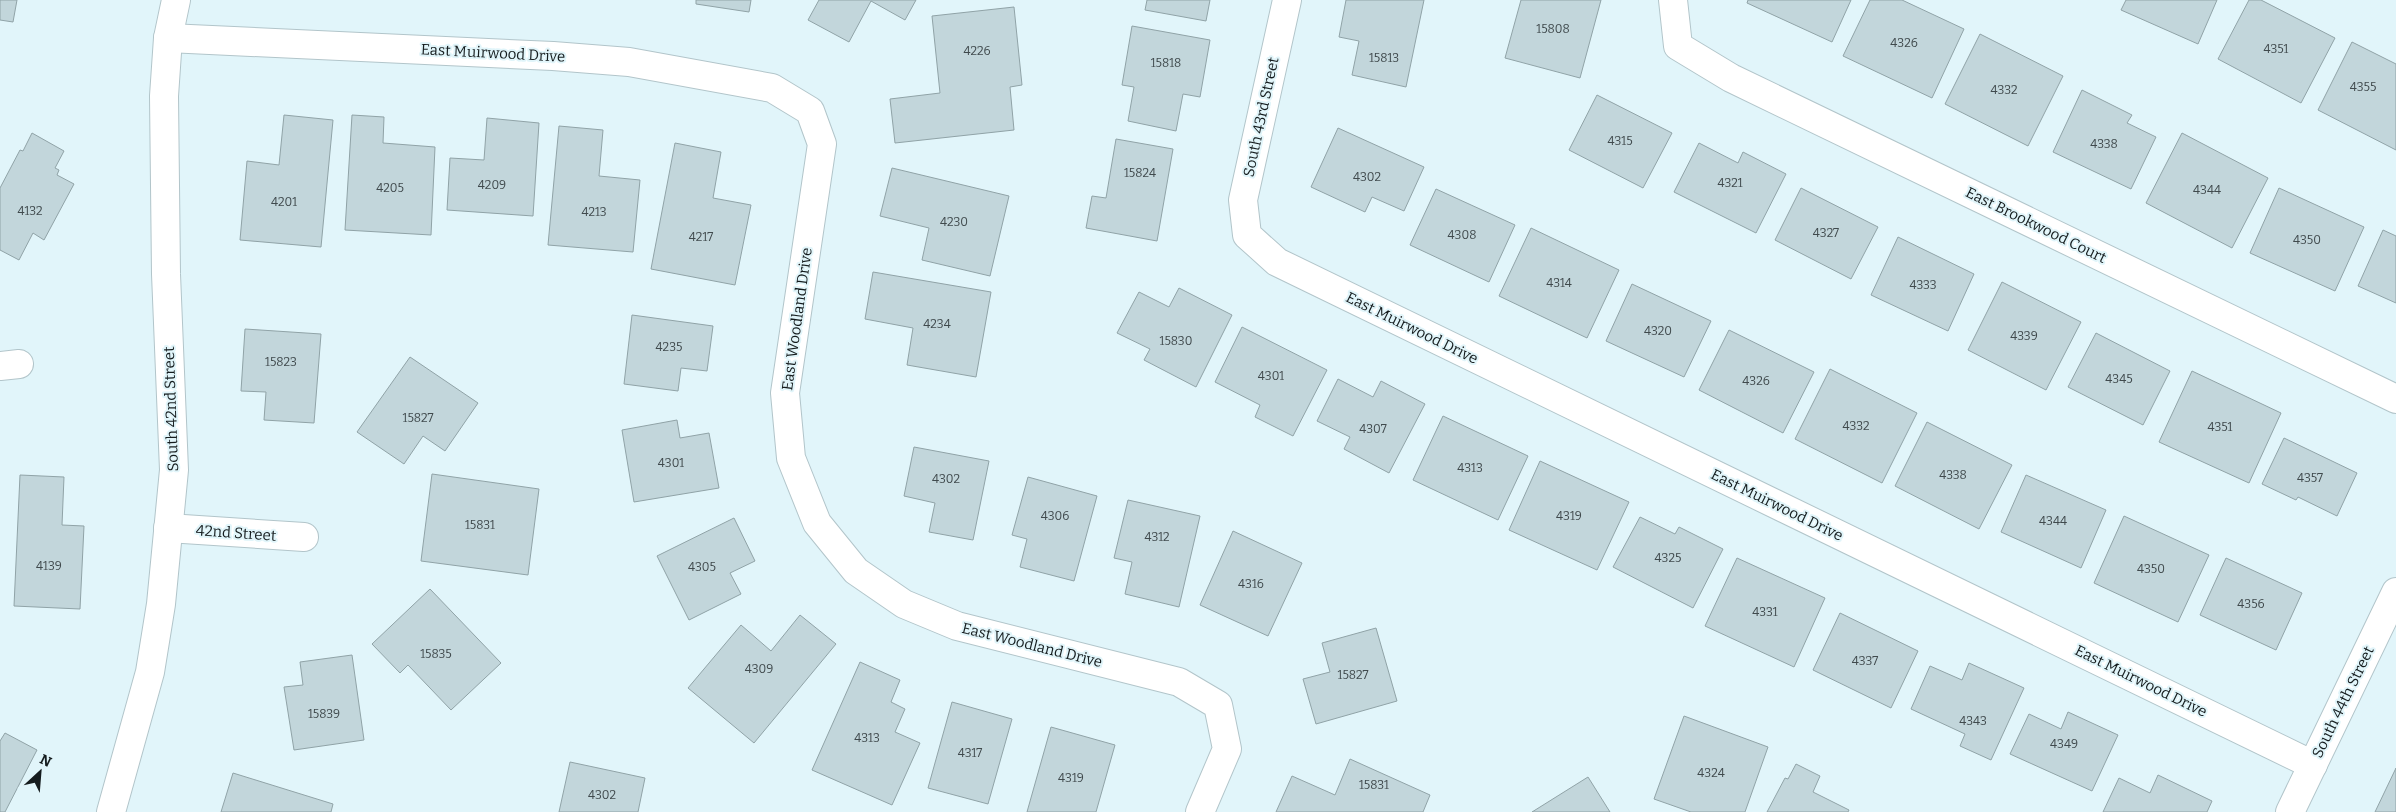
<svg xmlns="http://www.w3.org/2000/svg" width="2396" height="812" font-family="Bitter,serif">
<rect width="100%" height="100%" fill="#e1f5fa"/>
<g fill="#c2d6db" stroke="#90a3a7">
<path d="M0,0H17L13,22L0,20Z"/>
<path d="M696,0H751L749,12L696,4Z"/>
<path d="M819,0H916L905,20L871,1L849,42L808,20Z"/>
<path d="M1147,0H1210L1206,21L1145,10Z"/>
<path d="M1346,0H1424L1406,87L1352,75L1359,41L1339,37Z"/>
<path d="M1521,0H1601L1580,78L1505,58Z"/>
<path d="M1748,0H1851L1832,42L1747,3Z"/>
<path d="M1870,0H1902L1964,29L1932,98L1843,56Z"/>
<path d="M2126,0H2217L2198,44L2121,10Z"/>
<path d="M2249,0H2261L2335,38L2301,103L2218,59Z"/>
<path d="M1014,7L1022,85L1010,87L1014,130L895,143L890,99L940,93L932,16Z"/>
<path d="M1132,26L1210,40L1200,97L1183,94L1176,131L1128,121L1134,87L1122,85Z"/>
<path d="M1980,34L2063,76L2028,146L1945,104Z"/>
<path d="M2352,42L2396,64V150L2318,110Z"/>
<path d="M2082,90L2132,115L2127,123L2156,137L2131,189L2053,152Z"/>
<path d="M1597,95L1672,133L1643,188L1569,150Z"/>
<path d="M284,115L333,120L321,247L240,240L247,161L279,165Z"/>
<path d="M352,115L384,117L383,143L435,147L431,235L345,230Z"/>
<path d="M487,118L539,123L533,216L447,210L450,158L484,160Z"/>
<path d="M559,126L603,130L599,176L640,180L633,252L548,245Z"/>
<path d="M1338,128L1424,167L1404,211L1372,197L1365,212L1311,187Z"/>
<path d="M32,133L64,151L55,168L59,170L57,175L74,184L44,240L33,233L19,260L0,250V188L20,150L23,151Z"/>
<path d="M2182,133L2268,178L2232,248L2146,203Z"/>
<path d="M1116,139L1173,149L1157,241L1086,228L1092,196L1106,198Z"/>
<path d="M675,143L721,152L713,198L751,205L735,285L651,269Z"/>
<path d="M1699,143L1738,163L1743,152L1786,174L1756,233L1674,192Z"/>
<path d="M892,168L1009,196L990,276L922,260L929,228L880,216Z"/>
<path d="M1801,188L1878,227L1851,279L1775,240Z"/>
<path d="M2279,188L2364,227L2335,291L2250,253Z"/>
<path d="M1436,189L1515,225L1489,282L1410,245Z"/>
<path d="M1531,228L1619,270L1587,338L1499,296Z"/>
<path d="M2383,230L2396,236V303L2358,286Z"/>
<path d="M1898,237L1974,274L1948,331L1871,295Z"/>
<path d="M873,272L991,292L976,377L907,365L913,328L865,319Z"/>
<path d="M2002,282L2081,322L2046,390L1968,350Z"/>
<path d="M1632,284L1711,321L1684,377L1606,341Z"/>
<path d="M1179,288L1232,315L1196,387L1144,360L1150,349L1117,333L1139,292L1169,307Z"/>
<path d="M632,315L713,326L707,371L681,368L678,391L624,384Z"/>
<path d="M1242,327L1327,370L1293,436L1255,417L1260,405L1215,382Z"/>
<path d="M245,329L321,334L314,423L264,420L266,392L241,391Z"/>
<path d="M1729,330L1814,372L1783,433L1699,390Z"/>
<path d="M2096,333L2170,371L2143,425L2068,387Z"/>
<path d="M410,357L478,403L445,451L423,436L404,464L357,432Z"/>
<path d="M1830,369L1917,413L1882,483L1795,439Z"/>
<path d="M2192,371L2281,413L2249,483L2159,442Z"/>
<path d="M1338,379L1373,397L1381,381L1425,404L1389,473L1344,449L1350,437L1317,421Z"/>
<path d="M1443,416L1528,456L1498,520L1413,480Z"/>
<path d="M677,420L680,438L709,433L719,488L634,502L622,430Z"/>
<path d="M1927,422L2012,465L1979,529L1895,486Z"/>
<path d="M2284,438L2357,473L2337,516L2298,497L2296,500L2262,484Z"/>
<path d="M914,447L989,461L973,540L929,532L935,503L904,496Z"/>
<path d="M1540,461L1629,502L1597,570L1509,530Z"/>
<path d="M432,474L539,489L528,575L421,561Z"/>
<path d="M20,475L64,477L62,525L84,526L80,609L14,606Z"/>
<path d="M2026,475L2106,510L2081,568L2001,532Z"/>
<path d="M1028,477L1097,496L1074,581L1020,567L1027,539L1012,535Z"/>
<path d="M1128,500L1200,516L1179,607L1125,594L1132,562L1114,558Z"/>
<path d="M2124,516L2209,555L2178,622L2094,583Z"/>
<path d="M1640,517L1675,534L1679,527L1723,549L1693,608L1613,567Z"/>
<path d="M734,518L755,561L730,573L741,594L689,620L657,556Z"/>
<path d="M1233,531L1302,563L1268,636L1200,605Z"/>
<path d="M1737,558L1825,598L1794,667L1705,626Z"/>
<path d="M2226,558L2302,593L2276,650L2200,615Z"/>
<path d="M430,589L501,663L451,710L408,665L400,673L372,644Z"/>
<path d="M1840,613L1918,651L1891,708L1813,670Z"/>
<path d="M800,615L836,644L754,743L688,688L741,625L771,651Z"/>
<path d="M1376,628L1397,701L1316,724L1303,679L1330,672L1322,643Z"/>
<path d="M352,655L364,740L294,750L284,687L303,685L300,662Z"/>
<path d="M860,662L900,680L891,702L905,709L895,732L920,743L892,805L812,770Z"/>
<path d="M1969,663L2024,688L1991,760L1960,746L1965,734L1911,709L1930,666L1962,680Z"/>
<path d="M952,702L1012,719L988,804L928,788Z"/>
<path d="M2068,712L2118,735L2092,791L2010,754L2029,714L2061,729Z"/>
<path d="M1684,716L1768,747L1745,812H1691L1654,799Z"/>
<path d="M1051,727L1115,745L1096,812H1027Z"/>
<path d="M5,733L37,750L5,812H0V741Z"/>
<path d="M1350,759L1430,795L1423,812H1276L1292,776L1335,795Z"/>
<path d="M570,762L645,778L638,812H559Z"/>
<path d="M1796,764L1820,776L1813,792L1849,810L1848,812H1767L1785,778L1788,779Z"/>
<path d="M2396,768V812H2375Z"/>
<path d="M233,773L333,804L331,812H221Z"/>
<path d="M2158,775L2212,801L2207,812H2103L2119,778L2150,793Z"/>
<path d="M1588,777L1610,812H1532Z"/>
</g>
<g fill="none" stroke-linecap="round" stroke-linejoin="round">
<g stroke="#b2c5ca" stroke-width="30">
<g id="minor">
<path d="M1287,0L1243,200L1247,235L1277,262L2313,765"/>
<path d="M1673,0L1678,46L1731,78L2396,399"/>
<path d="M168,38L553,56L629,62L772,88L810,111L822,144L785,393L791,458L817,523L856,571L904,604L957,626L1179,682L1218,705L1227,749L1200,812"/>
<path d="M0,366L19,364"/>
<path d="M168,528L304,537"/>
</g>
</g>
<g stroke="#b2c5ca" stroke-width="30">
<g id="tertiary">
<path d="M111,812L150,672L161,604L174,470L166,274L164,96L168,38L176,0"/>
<path d="M2290,812L2396,592"/>
</g>
</g>
<use href="#minor" stroke="#fff" stroke-width="28"/>
<use href="#tertiary" stroke="#fff" stroke-width="28"/>
</g>
<g text-anchor="middle" dominant-baseline="central" stroke-width="4" stroke-linejoin="round" paint-order="stroke">
<g font-size="12" fill="#404a4d">
<text x="1553" y="29">15808</text>
<text x="1904" y="43">4326</text>
<text x="2276" y="49">4351</text>
<text x="977" y="51">4226</text>
<text x="1384" y="58">15813</text>
<text x="1166" y="63">15818</text>
<text x="2363" y="87">4355</text>
<text x="2004" y="90">4332</text>
<text x="1620" y="141">4315</text>
<text x="2104" y="144">4338</text>
<text x="1140" y="173">15824</text>
<text x="1367" y="177">4302</text>
<text x="1730" y="183">4321</text>
<text x="492" y="185">4209</text>
<text x="390" y="188">4205</text>
<text x="2207" y="190">4344</text>
<text x="284" y="202">4201</text>
<text x="30" y="211">4132</text>
<text x="594" y="212">4213</text>
<text x="954" y="222">4230</text>
<text x="1826" y="233">4327</text>
<text x="1462" y="235">4308</text>
<text x="701" y="237">4217</text>
<text x="2307" y="240">4350</text>
<text x="1559" y="283">4314</text>
<text x="1923" y="285">4333</text>
<text x="937" y="324">4234</text>
<text x="1658" y="331">4320</text>
<text x="2024" y="336">4339</text>
<text x="1176" y="341">15830</text>
<text x="669" y="347">4235</text>
<text x="281" y="362">15823</text>
<text x="1271" y="376">4301</text>
<text x="2119" y="379">4345</text>
<text x="1756" y="381">4326</text>
<text x="418" y="418">15827</text>
<text x="1856" y="426">4332</text>
<text x="2220" y="427">4351</text>
<text x="1373" y="429">4307</text>
<text x="671" y="463">4301</text>
<text x="1470" y="468">4313</text>
<text x="1953" y="475">4338</text>
<text x="2310" y="478">4357</text>
<text x="946" y="479">4302</text>
<text x="1055" y="516">4306</text>
<text x="1569" y="516">4319</text>
<text x="2053" y="521">4344</text>
<text x="480" y="525">15831</text>
<text x="1157" y="537">4312</text>
<text x="1668" y="558">4325</text>
<text x="49" y="566">4139</text>
<text x="702" y="567">4305</text>
<text x="2151" y="569">4350</text>
<text x="1251" y="584">4316</text>
<text x="2251" y="604">4356</text>
<text x="1765" y="612">4331</text>
<text x="436" y="654">15835</text>
<text x="1865" y="661">4337</text>
<text x="759" y="669">4309</text>
<text x="1353" y="675">15827</text>
<text x="324" y="714">15839</text>
<text x="1973" y="721">4343</text>
<text x="867" y="738">4313</text>
<text x="2064" y="744">4349</text>
<text x="970" y="753">4317</text>
<text x="1711" y="773">4324</text>
<text x="1071" y="778">4319</text>
<text x="1374" y="785">15831</text>
<text x="602" y="795">4302</text>
</g>
<g font-size="15" fill="#151c1e" stroke="#e1f5fa">
<text transform="translate(493 53) rotate(3)">East Muirwood Drive</text>
<text transform="translate(1261 117) rotate(-78)">South 43rd Street</text>
<text transform="translate(2036 225) rotate(26)">East Brookwood Court</text>
<text transform="translate(797 319) rotate(-82)">East Woodland Drive</text>
<text transform="translate(1412 328) rotate(26)">East Muirwood Drive</text>
<text transform="translate(171 409) rotate(-92)">South 42nd Street</text>
<text transform="translate(1777 505) rotate(26)">East Muirwood Drive</text>
<text transform="translate(236 533) rotate(4)">42nd Street</text>
<text transform="translate(1032 645) rotate(14)">East Woodland Drive</text>
<text transform="translate(2141 681) rotate(26)">East Muirwood Drive</text>
<text transform="translate(2343 702) rotate(-64)">South 44th Street</text>
</g>
</g>
<g transform="translate(40 772) rotate(26)" stroke="#e1f5fa" stroke-width="4" paint-order="stroke">
<path d="M0-4L9 19L0 12L-9 19Z" fill="#151c1e"/>
<text y="-8" font-size="14" font-weight="bold" text-anchor="middle" fill="#151c1e">N</text>
</g>
</svg>
